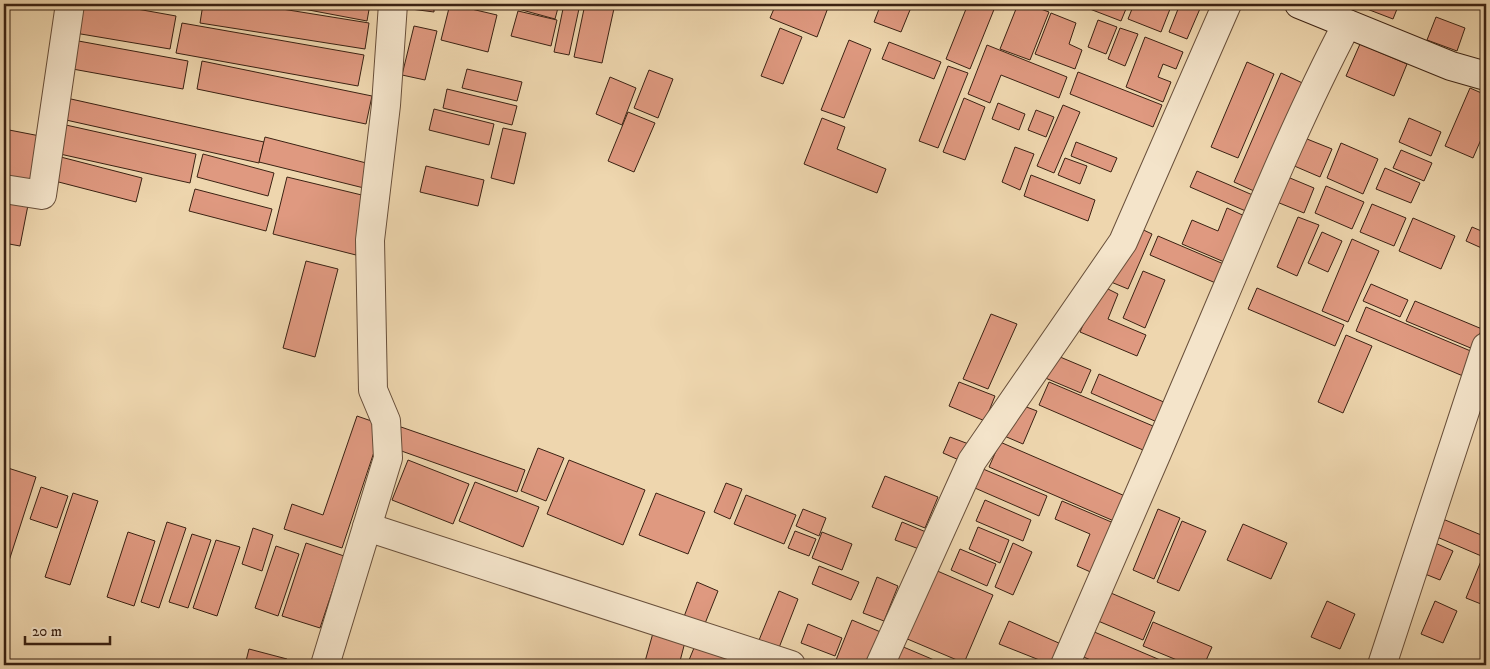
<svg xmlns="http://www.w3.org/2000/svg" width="1490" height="669" font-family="'IM FELL DW Pica',serif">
<rect width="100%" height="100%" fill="#eed6ae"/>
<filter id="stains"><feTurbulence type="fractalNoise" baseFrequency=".004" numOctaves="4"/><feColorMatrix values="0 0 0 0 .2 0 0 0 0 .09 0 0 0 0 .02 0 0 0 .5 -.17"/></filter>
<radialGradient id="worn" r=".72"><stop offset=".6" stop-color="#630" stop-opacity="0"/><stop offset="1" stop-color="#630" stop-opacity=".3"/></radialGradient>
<g fill="#df9980" stroke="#3b2213">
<path d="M81,4H109L176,16L170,49L75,33Z"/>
<path d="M203,4H251L369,23L365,49L200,23Z"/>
<path d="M277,4H370L367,21Z"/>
<path d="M411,4H434V12L411,9Z"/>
<path d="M450,4L497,15L488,52L441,40Z"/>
<path d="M500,4H559L555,19Z"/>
<path d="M564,4H580L569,55L554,52Z"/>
<path d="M585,4H615L602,63L574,57Z"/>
<path d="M776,4H826L829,5L817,37L770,18Z"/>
<path d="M881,4L912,5L901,32L874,22Z"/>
<path d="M968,4H988L995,7L970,69L946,59Z"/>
<path d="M1018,4H1027L1049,12L1030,60L1000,49Z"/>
<path d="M1037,4H1053L1050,9Z"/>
<path d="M1083,4H1128L1121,21L1082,6Z"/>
<path d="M1134,4H1172L1161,32L1128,19Z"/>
<path d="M1180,4H1202L1187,39L1169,32Z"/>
<path d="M1354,4H1399L1393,19Z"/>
<path d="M518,11L557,20L551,46L511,36Z"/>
<path d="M1051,13L1076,23L1069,44L1082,50L1075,69L1035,54Z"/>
<path d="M1436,17L1465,28L1457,51L1427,40Z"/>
<path d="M1098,20L1117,27L1106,54L1088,47Z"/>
<path d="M182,23L364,55L358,86L176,53Z"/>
<path d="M414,26L437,31L425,80L402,75Z"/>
<path d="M780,28L802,37L783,84L761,76Z"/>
<path d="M1120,28L1138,34L1125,66L1108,59Z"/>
<path d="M1145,37L1183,52L1176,69L1163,64L1158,77L1171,82L1163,102L1126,87Z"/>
<path d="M73,40L188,61L183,89L67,68Z"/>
<path d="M849,40L871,49L844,118L821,110Z"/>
<path d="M889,42L941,62L934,79L882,59Z"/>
<path d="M1360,44L1407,64L1394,96L1346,76Z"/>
<path d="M987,45L1067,77L1059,98L1001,75L990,103L968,94Z"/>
<path d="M202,61L372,96L366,124L197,89Z"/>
<path d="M1247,62L1274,74L1238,158L1211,147Z"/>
<path d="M948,66L968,73L938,148L919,141Z"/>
<path d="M467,69L522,82L517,101L462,88Z"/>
<path d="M649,70L673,79L658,118L634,108Z"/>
<path d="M1078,72L1162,105L1153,127L1070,94Z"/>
<path d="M1281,73L1309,86L1263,195L1234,182Z"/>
<path d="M610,77L636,88L622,125L596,114Z"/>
<path d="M1470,88L1486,95V128L1473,158L1445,146Z"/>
<path d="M447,89L517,106L512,125L443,108Z"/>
<path d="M62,97L264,142L259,163L57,118Z"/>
<path d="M964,98L985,107L965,160L943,152Z"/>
<path d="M998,103L1025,114L1019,130L992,119Z"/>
<path d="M1063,105L1080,112L1054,173L1037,166Z"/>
<path d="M434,109L494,124L489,145L429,130Z"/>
<path d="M1036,110L1054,117L1046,137L1028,130Z"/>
<path d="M628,112L655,123L634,172L608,161Z"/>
<path d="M822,118L845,127L837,149L886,169L877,193L804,164Z"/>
<path d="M1409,118L1441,132L1431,156L1399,142Z"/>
<path d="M57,123L196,154L190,183L51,152Z"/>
<path d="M503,128L526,133L514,184L491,178Z"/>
<path d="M4,129L40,136L30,185L4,180Z"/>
<path d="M1297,135L1332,149L1320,177L1285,162Z"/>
<path d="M265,137L374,165L368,189L259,162Z"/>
<path d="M1076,142L1117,158L1111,172L1071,156Z"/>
<path d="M1341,143L1378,159L1363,194L1327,178Z"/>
<path d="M1015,147L1034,154L1020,190L1002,182Z"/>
<path d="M1401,150L1432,163L1424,181L1393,168Z"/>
<path d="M203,154L274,173L268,196L197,177Z"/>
<path d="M53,155L142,178L136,202L47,179Z"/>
<path d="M1065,158L1087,166L1080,184L1058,175Z"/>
<path d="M426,166L484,180L478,206L420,192Z"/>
<path d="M1385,168L1420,183L1411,203L1376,189Z"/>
<path d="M1197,171L1255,196L1248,212L1190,187Z"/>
<path d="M1278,173L1314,188L1304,213L1267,198Z"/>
<path d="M1031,175L1095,200L1088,221L1024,196Z"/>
<path d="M287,177L370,197L356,255L273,234Z"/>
<path d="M1326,186L1364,202L1352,229L1315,213Z"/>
<path d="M195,189L272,209L266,231L189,211Z"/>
<path d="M4,195L29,200L20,246L4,243Z"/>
<path d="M1372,204L1406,218L1394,246L1360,232Z"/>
<path d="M1227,208L1249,218L1229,264L1182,244L1192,220L1218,231Z"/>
<path d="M1298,217L1319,225L1297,276L1277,267Z"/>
<path d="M1413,218L1455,236L1441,269L1399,251Z"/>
<path d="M1135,226L1152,234L1128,289L1111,282Z"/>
<path d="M1472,227L1486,233V250L1466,241Z"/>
<path d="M1322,232L1342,241L1328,272L1308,263Z"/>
<path d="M1158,236L1226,265L1218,284L1150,255Z"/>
<path d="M1352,239L1379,251L1348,322L1322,311Z"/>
<path d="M306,261L338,269L315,357L283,348Z"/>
<path d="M1143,271L1165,280L1145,328L1123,318Z"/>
<path d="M1371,284L1408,300L1400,317L1363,301Z"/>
<path d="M1100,285L1118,294L1108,319L1146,335L1137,356L1080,332Z"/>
<path d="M1257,288L1344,325L1335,346L1248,309Z"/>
<path d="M1415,301L1482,329L1473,349L1406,321Z"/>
<path d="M1366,307L1473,352L1463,376L1356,331Z"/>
<path d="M991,314L1017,324L988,389L963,379Z"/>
<path d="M1346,335L1372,346L1343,413L1318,402Z"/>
<path d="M1053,354L1091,370L1081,393L1043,377Z"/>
<path d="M1099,374L1166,403L1157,422L1091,393Z"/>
<path d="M959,382L995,396L985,421L949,406Z"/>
<path d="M1049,382L1153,426L1143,450L1039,405Z"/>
<path d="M1016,403L1037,411L1023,444L1002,435Z"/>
<path d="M357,416L383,425L342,548L284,529L292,504L323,515Z"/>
<path d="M401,427L525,470L517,492L393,448Z"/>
<path d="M950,437L974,446L968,464L943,453Z"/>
<path d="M1000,442L1125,496L1114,521L989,467Z"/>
<path d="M538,448L564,458L546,501L521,491Z"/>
<path d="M408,460L469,484L453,524L392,500Z"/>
<path d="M569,460L645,490L623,545L547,514Z"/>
<path d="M976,466L1047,496L1039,516L968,485Z"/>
<path d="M8,468L36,477L8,564L4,563V482Z"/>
<path d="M885,476L938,497L925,528L872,507Z"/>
<path d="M475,482L539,507L523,547L459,521Z"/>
<path d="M726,483L742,489L730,519L714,512Z"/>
<path d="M41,487L68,496L57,528L30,519Z"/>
<path d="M73,493L98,501L70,585L45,577Z"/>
<path d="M656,493L705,512L688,554L639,535Z"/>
<path d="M746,495L796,515L784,544L734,524Z"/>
<path d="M985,500L1031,520L1023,541L976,521Z"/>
<path d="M1062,501L1116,524L1095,574L1077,566L1090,534L1055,519Z"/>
<path d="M803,509L826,518L819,536L796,526Z"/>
<path d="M1158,509L1180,518L1154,579L1133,570Z"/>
<path d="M1438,517L1486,537V558L1430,534Z"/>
<path d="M1182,521L1206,531L1179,591L1157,582Z"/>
<path d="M167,522L186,528L159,608L141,602Z"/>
<path d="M902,522L926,532L919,549L895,540Z"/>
<path d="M1243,524L1287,543L1271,579L1227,560Z"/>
<path d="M978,527L1009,540L1000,563L969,549Z"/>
<path d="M253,528L273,535L262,571L242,564Z"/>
<path d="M795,531L816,539L809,556L788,548Z"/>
<path d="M128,532L155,541L134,606L107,597Z"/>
<path d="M822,532L852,544L842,570L812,558Z"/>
<path d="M192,534L211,540L188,608L169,602Z"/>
<path d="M216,540L240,547L217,616L193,608Z"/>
<path d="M1433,542L1453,551L1440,580L1420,572Z"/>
<path d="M306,543L344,556L320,628L282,616Z"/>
<path d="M1013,543L1032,552L1013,595L995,587Z"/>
<path d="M276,546L299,554L278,616L255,608Z"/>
<path d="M960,549L996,564L987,586L951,570Z"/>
<path d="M1481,561L1486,563V606L1466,598Z"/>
<path d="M819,566L859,582L851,600L812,584Z"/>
<path d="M935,570L993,595L964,663L905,638Z"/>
<path d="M877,577L898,586L884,621L863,613Z"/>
<path d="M697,582L718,591L702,631L682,622Z"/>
<path d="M1104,590L1155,612L1143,640L1091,618Z"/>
<path d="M779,591L798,599L775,658L755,650Z"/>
<path d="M1327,601L1355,614L1340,649L1311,637Z"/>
<path d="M1435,601L1457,611L1443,643L1421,634Z"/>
<path d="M852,620L883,633L870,665H834Z"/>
<path d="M1009,621L1061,644L1052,665L999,644Z"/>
<path d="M1153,622L1212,647L1204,665H1189L1143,646Z"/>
<path d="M808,624L842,638L835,656L801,643Z"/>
<path d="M1092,631L1172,665H1103L1081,656Z"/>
<path d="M653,633L685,642L679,665H644Z"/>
<path d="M696,643L752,665H687Z"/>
<path d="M901,646L946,665H893Z"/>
<path d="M249,649L287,659L285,665H245Z"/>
</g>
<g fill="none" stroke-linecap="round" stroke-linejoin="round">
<g stroke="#684f3a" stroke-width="30">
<g id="street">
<path d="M4,189L42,195L70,4"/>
<path d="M367,527L791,665"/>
<path d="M325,665L388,458L386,421L373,390L370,240L386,105L393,4"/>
<path d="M880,665L972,461L1123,242L1227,4"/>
<path d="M1065,665C1114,552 1164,438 1212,324C1255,223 1296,121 1347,24"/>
<path d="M1382,665L1486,347"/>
</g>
</g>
<g stroke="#3b2213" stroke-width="30">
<path id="secondary" d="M1299,4L1451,66L1486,76"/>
</g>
<use href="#street" stroke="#f4e4ca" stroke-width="28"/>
<use href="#secondary" stroke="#f4e4ca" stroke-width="28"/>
</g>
<rect width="1490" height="669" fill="none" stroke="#eed6ae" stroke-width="20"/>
<rect x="5" y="5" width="1480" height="659" fill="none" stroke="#3b2213" stroke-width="2.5"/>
<rect x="10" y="10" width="1470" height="649" fill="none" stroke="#3b2213"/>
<path d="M25 636v8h85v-8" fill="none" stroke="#3b2213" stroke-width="2.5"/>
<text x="32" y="636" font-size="15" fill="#3b2213" stroke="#f4e4ca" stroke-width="4" paint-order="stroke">20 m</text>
<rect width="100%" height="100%" filter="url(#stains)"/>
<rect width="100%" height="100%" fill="url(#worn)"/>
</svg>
